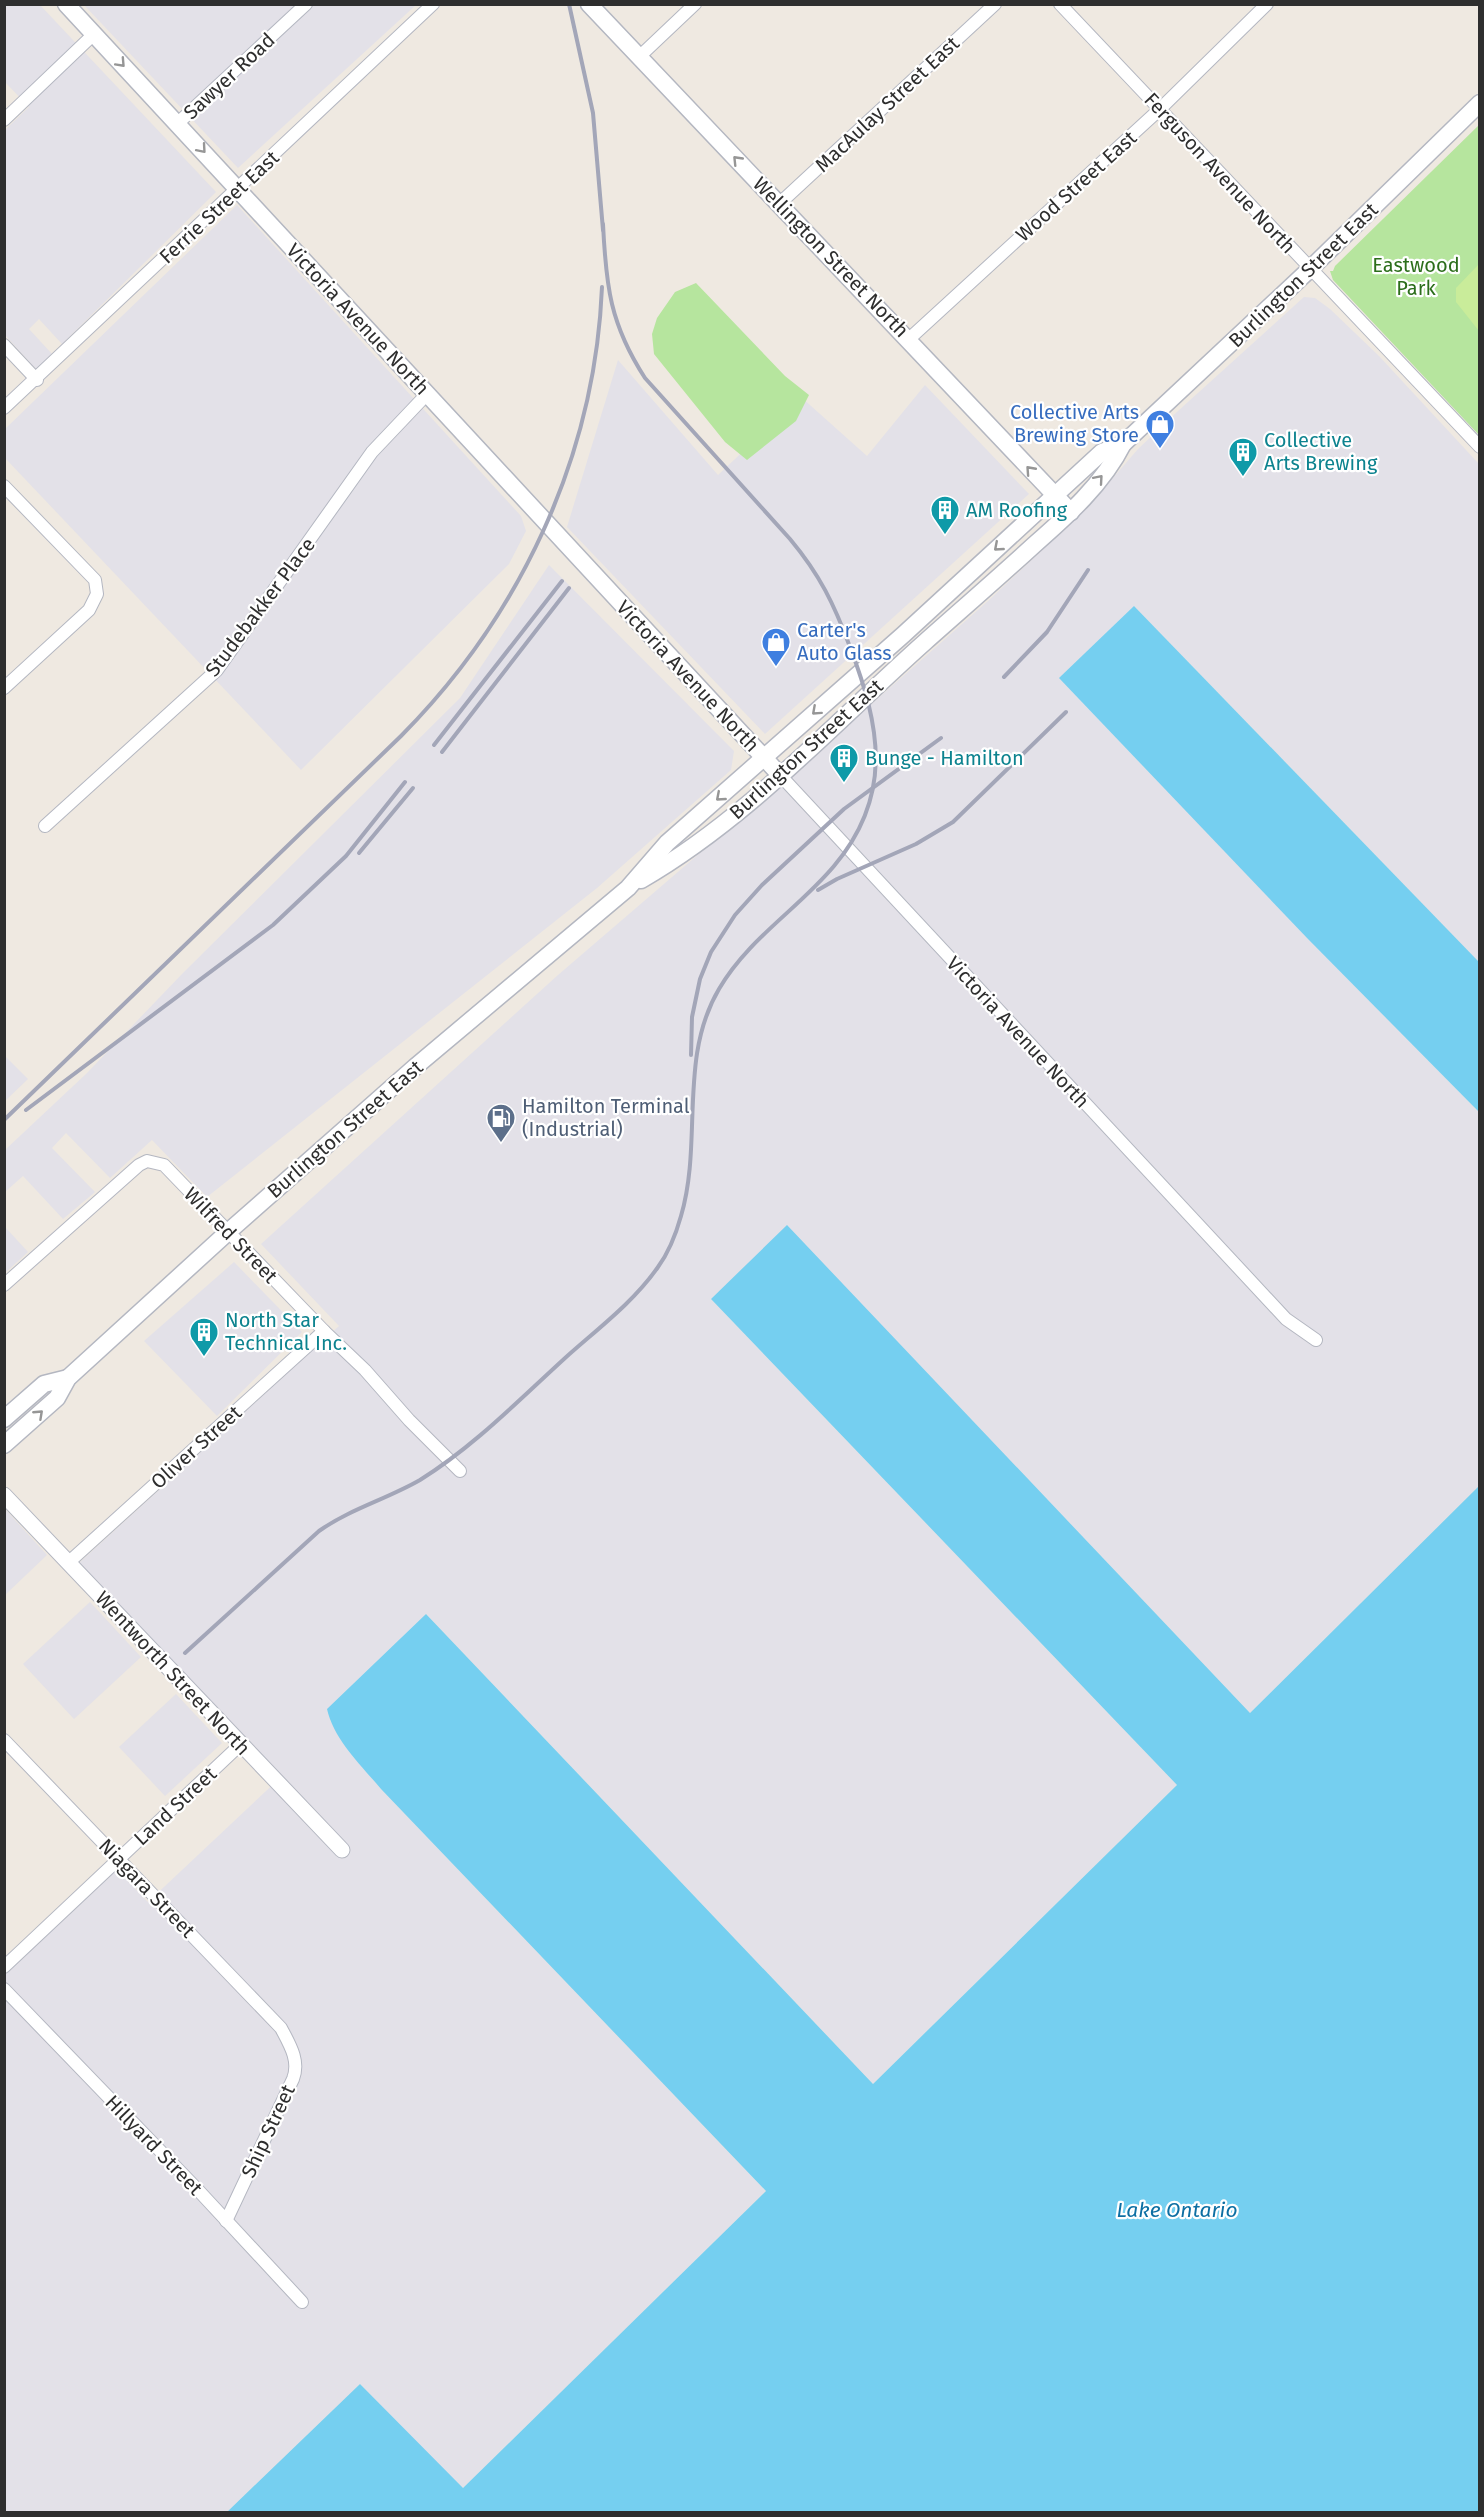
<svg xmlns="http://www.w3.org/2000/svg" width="1484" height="2517" font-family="'Fira Sans',sans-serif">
<rect width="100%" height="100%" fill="#efe9e1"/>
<g fill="#e3e1e8">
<path d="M5,5H40L216,192L62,344L39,319L29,329L52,354L36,369L5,335V130L29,107L5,82Z"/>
<path d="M84,5H416L238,168Z"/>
<path d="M237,205L521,516L526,531L509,564L301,770L5,458V429Z"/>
<path d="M1304,297L1315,298L1330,309L1379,356L1479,464V962L1134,606L1220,845L1479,1112V1486L1250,1713L787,1226L711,1299L1177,1785L873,2084L426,1614L330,1720L345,1746L381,1789L766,2191L462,2489L360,2384L227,2512H5V1975L116,1869L148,1902L282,1776L79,1563L339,1326L261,1244L558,975L806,762L988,601L1087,508L1138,449L1178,411Z"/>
<path d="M618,360L718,475L801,397L867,456L925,385L1029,494L765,734L567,527Z"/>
<path d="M549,565L734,751L731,770L597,888L207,1197L152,1140L110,1178L66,1133L52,1148L95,1192L63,1219L23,1176L5,1192V1150L87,1073L182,974L460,698Z"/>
<path d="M5,1056L28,1079L5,1101Z"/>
<path d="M5,1227L28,1252L5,1273H4Z"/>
<path d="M234,1262L302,1332L217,1416L144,1341Z"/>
<path d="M4,1508L47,1555L5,1595H4Z"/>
<path d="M90,1602L141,1657L74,1719L23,1664Z"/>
<path d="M176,1694L222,1743L165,1796L119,1747Z"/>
</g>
<g fill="#b6e59e">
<path d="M1479,125V435L1333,280L1330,271H1333L1335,266Z"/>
<path d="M696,283L785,376L809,395L796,421L747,460L725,442L654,354L652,334L657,318L675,292Z"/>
</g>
<path fill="#c9ec9a" d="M1479,264V331L1456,302V288Z"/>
<g fill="#75cff0">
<path d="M1134,606L1479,962V1112L1308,939L1059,678Z"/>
<path d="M787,1225L1250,1713L1479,1486V2512H227L360,2384L463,2488L766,2191L381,1789C361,1765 334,1740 327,1709L426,1614L873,2084L1177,1785L711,1299Z"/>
</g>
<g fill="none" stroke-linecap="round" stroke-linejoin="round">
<g stroke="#b4b7c1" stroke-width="14">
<g id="minor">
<path d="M1060,4L1480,447"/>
<path d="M639,57L695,4"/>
<path d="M4,120L94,34"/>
<path d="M178,123L306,4"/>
<path d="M779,204L995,4"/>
<path d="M909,339L1160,109L1267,4"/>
<path d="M4,345L37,380"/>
<path d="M4,408L433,4"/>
<path d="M4,486L95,580L97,594L89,610L4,688"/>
<path d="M780,775L1286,1319L1316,1340"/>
<path d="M45,826L217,670L372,452L428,393"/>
<path d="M4,1285L139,1165L147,1161L164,1165L324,1331L365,1370L409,1420L460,1471"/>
<path d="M69,1562L324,1331"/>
<path d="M4,1740L281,2028C290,2045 300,2061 293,2079L226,2221"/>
<path d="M4,1967L241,1744"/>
<path d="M4,1989L198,2190L302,2302"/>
</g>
</g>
<g stroke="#b4b7c1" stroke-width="17">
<path id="tertiary" d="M4,1495L342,1850"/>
</g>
<g stroke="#b4b7c1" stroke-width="19">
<g id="secondary">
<path d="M66,4L780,775"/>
<path d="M589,4L1071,512"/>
<path d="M641,880C747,819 834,723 925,642C961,610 998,578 1034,545C1067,516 1103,484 1123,444"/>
<path d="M4,1419L44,1384L68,1378"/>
<path d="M4,1445L57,1398L68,1378L228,1232L415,1067L628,888L667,843L903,635L1102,452L1123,444L1310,269L1480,103"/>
</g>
</g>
<use href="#minor" stroke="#fff" stroke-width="12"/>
<use href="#tertiary" stroke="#fff" stroke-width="15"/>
<use href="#secondary" stroke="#fff" stroke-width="16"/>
<g stroke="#a3a6b8" stroke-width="4">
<path d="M569,4L593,113L603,230"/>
<path d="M1004,677L1047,632L1088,570"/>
<path d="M434,745L562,581"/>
<path d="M442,752L569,588"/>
<path d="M359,853L413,788"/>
<path d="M818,890L837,879L916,844L953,822L1066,712"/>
<path d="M691,1055L692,1017L700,979L711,952L735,915L762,885L844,809L941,738"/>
<path d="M26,1110L273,925L346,856L405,782"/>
<path d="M4,1120L401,736C520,616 595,457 602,287"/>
<path d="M185,1653L319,1531C350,1509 387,1499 420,1480C473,1447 518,1401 564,1359C596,1330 633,1303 658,1267C669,1252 676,1234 681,1216C703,1142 678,1058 719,989C748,939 798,909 834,866C894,795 880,726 850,647C834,604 820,575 790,539L645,378C610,324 606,286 603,224"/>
</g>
</g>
<defs><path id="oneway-chevron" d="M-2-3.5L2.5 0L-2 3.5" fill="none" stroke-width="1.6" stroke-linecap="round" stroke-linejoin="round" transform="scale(1.5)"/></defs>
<g stroke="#969696">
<use href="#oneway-chevron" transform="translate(121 63) rotate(47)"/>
<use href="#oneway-chevron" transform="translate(202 149) rotate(49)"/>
<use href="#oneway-chevron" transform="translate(737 160) rotate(-134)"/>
<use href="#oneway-chevron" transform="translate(1030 470) rotate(-132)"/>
<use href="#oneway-chevron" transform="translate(1099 479) rotate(-49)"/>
<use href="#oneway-chevron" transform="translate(998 547) rotate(139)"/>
<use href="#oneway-chevron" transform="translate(816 711) rotate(138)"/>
<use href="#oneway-chevron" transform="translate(720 797) rotate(139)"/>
<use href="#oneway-chevron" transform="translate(39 1414) rotate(-43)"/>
</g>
<defs>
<g id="shop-pin" transform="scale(1.5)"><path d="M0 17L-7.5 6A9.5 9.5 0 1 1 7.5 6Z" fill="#3f7fe0" stroke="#fff"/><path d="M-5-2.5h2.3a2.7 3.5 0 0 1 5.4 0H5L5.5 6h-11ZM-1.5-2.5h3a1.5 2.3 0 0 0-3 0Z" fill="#fff"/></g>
<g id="building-pin" transform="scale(1.5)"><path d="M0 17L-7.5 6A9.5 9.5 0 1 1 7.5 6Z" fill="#0f9aa8" stroke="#fff"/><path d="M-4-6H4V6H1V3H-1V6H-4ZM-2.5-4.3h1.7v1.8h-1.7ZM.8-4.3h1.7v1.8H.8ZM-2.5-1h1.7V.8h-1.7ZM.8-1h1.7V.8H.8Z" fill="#fff"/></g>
<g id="fuel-pin" transform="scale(1.5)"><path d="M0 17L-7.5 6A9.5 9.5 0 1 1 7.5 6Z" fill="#5c6f8a" stroke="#fff"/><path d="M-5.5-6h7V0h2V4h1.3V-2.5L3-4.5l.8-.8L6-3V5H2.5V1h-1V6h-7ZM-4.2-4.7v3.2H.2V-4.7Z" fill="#fff"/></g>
</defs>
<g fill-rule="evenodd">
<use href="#shop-pin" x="1160" y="424"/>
<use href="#building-pin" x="1243" y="452"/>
<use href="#building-pin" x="945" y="510"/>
<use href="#shop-pin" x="776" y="642"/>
<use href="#building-pin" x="844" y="758"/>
<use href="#fuel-pin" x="501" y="1118"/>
<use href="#building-pin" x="204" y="1332"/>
</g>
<g text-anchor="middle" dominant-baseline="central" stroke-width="4.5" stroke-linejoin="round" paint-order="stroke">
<g font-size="20" fill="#2e2e2e" stroke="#fff">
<text transform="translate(229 76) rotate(-43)">Sawyer Road</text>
<text transform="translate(887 104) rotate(-43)">MacAulay Street East</text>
<text transform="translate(1220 173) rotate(47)">Ferguson Avenue North</text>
<text transform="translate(1076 186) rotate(-42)">Wood Street East</text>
<text transform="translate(219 207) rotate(-43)">Ferrie Street East</text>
<text transform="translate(831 257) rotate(46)">Wellington Street North</text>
<text transform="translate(1303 275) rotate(-44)">Burlington Street East</text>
<text transform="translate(358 319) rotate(47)">Victoria Avenue North</text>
<text transform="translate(260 607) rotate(-53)">Studebakker Place</text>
<text transform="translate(688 676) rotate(47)">Victoria Avenue North</text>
<text transform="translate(806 749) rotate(-42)">Burlington Street East</text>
<text transform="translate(1018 1032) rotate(47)">Victoria Avenue North</text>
<text transform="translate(345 1129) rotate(-41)">Burlington Street East</text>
<text transform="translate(231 1235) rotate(46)">Wilfred Street</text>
<text transform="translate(196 1447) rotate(-42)">Oliver Street</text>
<text transform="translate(173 1673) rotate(47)">Wentworth Street North</text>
<text transform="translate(175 1806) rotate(-43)">Land Street</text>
<text transform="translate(147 1888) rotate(46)">Niagara Street</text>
<text transform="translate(268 2131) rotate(-65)">Ship Street</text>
<text transform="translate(154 2145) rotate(46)">Hillyard Street</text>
</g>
<g font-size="20" fill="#2c6e1b" stroke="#fff">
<text x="1416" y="265">Eastwood<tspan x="1416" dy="23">Park</tspan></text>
</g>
<g font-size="20" fill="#366cbe" stroke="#fff" text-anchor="end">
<text x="1139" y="412">Collective Arts<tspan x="1139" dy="23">Brewing Store</tspan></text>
<text x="797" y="630" text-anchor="start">Carter's<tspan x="797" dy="23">Auto Glass</tspan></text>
</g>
<g font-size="20" fill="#0d838f" stroke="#fff" text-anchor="start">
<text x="1264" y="440">Collective<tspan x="1264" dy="23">Arts Brewing</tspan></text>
<text x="966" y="510">AM Roofing</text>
<text x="865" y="758">Bunge - Hamilton</text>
<text x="225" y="1320">North Star<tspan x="225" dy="23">Technical Inc.</tspan></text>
</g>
<g font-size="20" fill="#4e5e75" stroke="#fff" text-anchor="start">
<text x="522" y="1106">Hamilton Terminal<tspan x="522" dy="23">(Industrial)</tspan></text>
</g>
<g font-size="21" font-style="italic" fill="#0d6fa3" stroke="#fff">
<text x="1177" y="2210">Lake Ontario</text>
</g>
</g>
<rect width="1484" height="2517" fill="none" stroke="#2e2e2e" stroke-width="12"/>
</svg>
